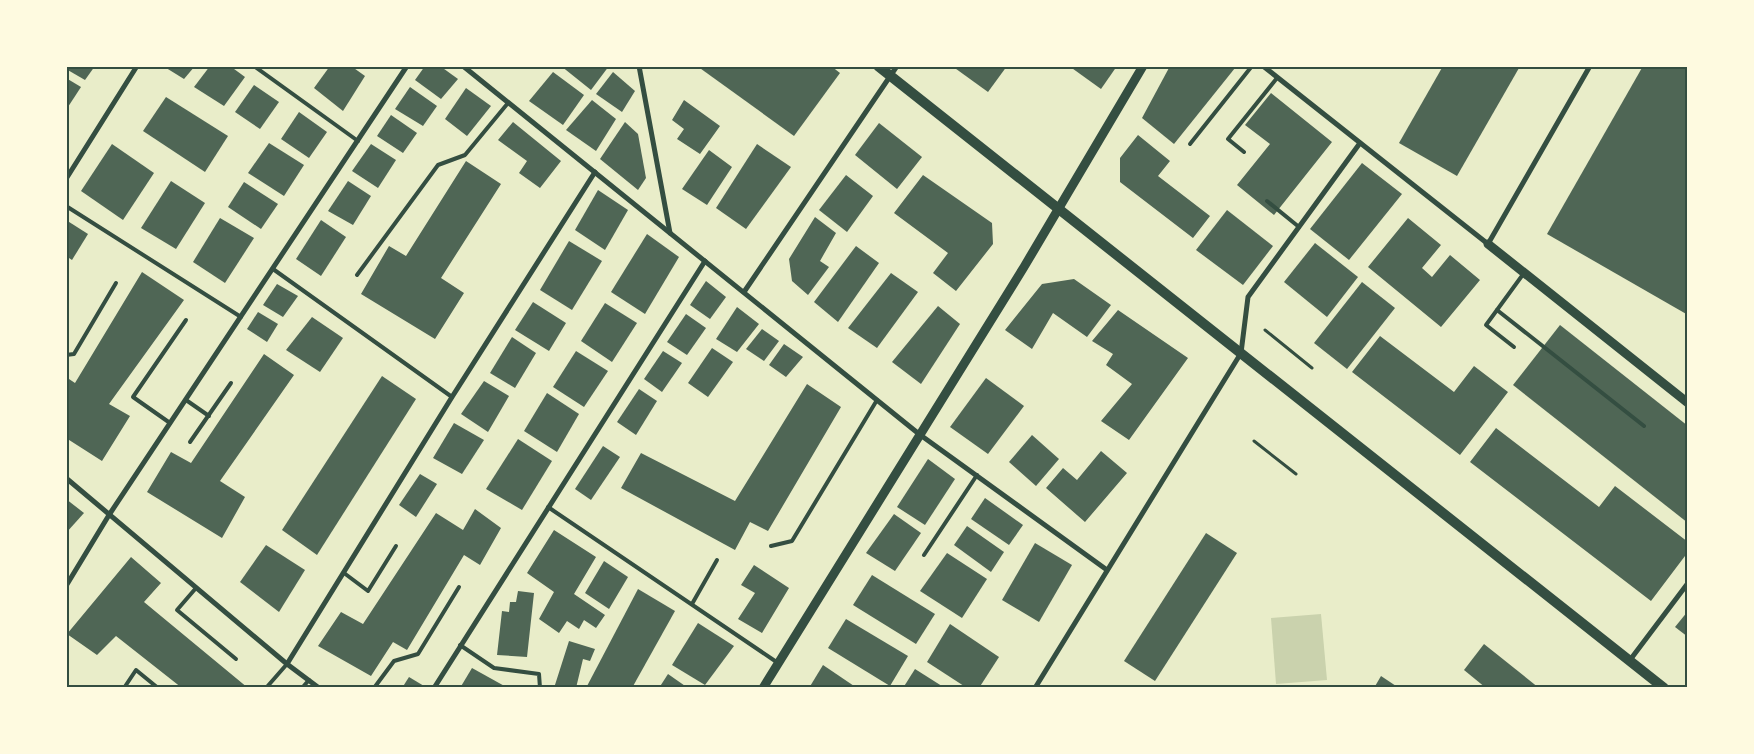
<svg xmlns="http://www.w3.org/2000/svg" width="1754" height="754" font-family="Commissioner,sans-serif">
<rect width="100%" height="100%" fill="#e9edc9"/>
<path fill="#cad2ad" d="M1321,614L1327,680L1276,684L1271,618Z"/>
<g fill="#4f6655">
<path d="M66,66H95L85,80L66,69Z"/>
<path d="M163,66H195L184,79Z"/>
<path d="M210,66H230L245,77L224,106L194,87Z"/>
<path d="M330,66H351L365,76L343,111L314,88Z"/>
<path d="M425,66H440L458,79L441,99L415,80Z"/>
<path d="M561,66H609L591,90Z"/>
<path d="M697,66H831L840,73L794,136Z"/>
<path d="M952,66H1007L988,92Z"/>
<path d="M1069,66H1117L1101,89Z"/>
<path d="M1170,66H1233L1235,68L1174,144L1142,118Z"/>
<path d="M1443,66H1516L1519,68L1457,176L1399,143Z"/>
<path d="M1643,66H1688V315L1547,234Z"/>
<path d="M553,72L584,95L563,125L529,101Z"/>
<path d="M613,72L635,91L622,112L596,94Z"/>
<path d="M66,78L81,87L66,110Z"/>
<path d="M254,85L279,102L260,129L235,112Z"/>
<path d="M410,87L437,106L423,126L395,109Z"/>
<path d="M466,88L491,106L467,136L445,119Z"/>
<path d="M1271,93L1332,142L1274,215L1237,185L1270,144L1245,125Z"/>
<path d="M166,97L228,136L205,172L143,131Z"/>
<path d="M592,100L616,119L596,151L566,130Z"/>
<path d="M684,100L720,126L700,154L677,139L684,129L672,120Z"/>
<path d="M299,112L327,132L309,158L281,139Z"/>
<path d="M391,115L417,133L403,153L377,136Z"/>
<path d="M513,122L561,161L540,188L519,173L527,161L498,140Z"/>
<path d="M625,122L638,134L646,178L638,190L600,159Z"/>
<path d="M879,123L922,157L897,189L855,155Z"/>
<path d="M1138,135L1170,161L1158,176L1210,216L1193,238L1120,182V158Z"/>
<path d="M269,143L304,165L284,196L248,173Z"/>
<path d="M112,144L154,173L123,220L81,191Z"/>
<path d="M371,144L396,160L378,188L352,171Z"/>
<path d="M757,144L791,167L746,229L716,208Z"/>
<path d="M709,150L732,167L707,205L682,189Z"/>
<path d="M466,161L501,184L441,278L464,293L435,339L361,294L389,246L406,256Z"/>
<path d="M1362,163L1402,194L1349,260L1310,229Z"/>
<path d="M846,175L873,196L847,232L819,210Z"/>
<path d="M923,175L992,223L993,244L956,291L933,273L948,253L894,213Z"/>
<path d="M171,181L205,203L176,249L141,228Z"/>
<path d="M348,181L371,196L353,225L328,211Z"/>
<path d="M244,182L278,204L261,229L228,207Z"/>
<path d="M598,190L628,210L605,250L575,230Z"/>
<path d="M1227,210L1273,246L1243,285L1196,250Z"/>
<path d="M815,217L836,233L820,261L829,267L808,295L792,281L789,259Z"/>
<path d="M220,218L254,238L225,283L193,262Z"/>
<path d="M1408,218L1441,245L1422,268L1432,277L1450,255L1480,280L1441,327L1368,267Z"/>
<path d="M66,220L88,234L72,260L66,256Z"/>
<path d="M321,220L346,237L321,276L296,259Z"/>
<path d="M647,234L679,257L645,314L611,292Z"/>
<path d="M569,241L602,261L572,310L540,290Z"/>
<path d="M1315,243L1358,277L1327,317L1284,282Z"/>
<path d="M856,246L879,263L838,322L814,302Z"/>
<path d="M142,272L184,300L109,404L130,416L102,461L66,438V377L75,383Z"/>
<path d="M891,273L918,292L877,348L848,328Z"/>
<path d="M1074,279L1111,305L1087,337L1053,313L1032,349L1005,330L1042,284Z"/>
<path d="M706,281L726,297L710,319L690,305Z"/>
<path d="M1362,282L1395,308L1347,369L1314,343Z"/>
<path d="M277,284L298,296L283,317L263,305Z"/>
<path d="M533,302L566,323L549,351L515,330Z"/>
<path d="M605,303L637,323L612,362L581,341Z"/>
<path d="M938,306L960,324L921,384L892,362Z"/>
<path d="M737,307L759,324L737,352L716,339Z"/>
<path d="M1118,310L1188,358L1129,440L1101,421L1132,384L1106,365L1113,354L1092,341Z"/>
<path d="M258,312L278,324L267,342L247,329Z"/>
<path d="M686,314L706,328L687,355L667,342Z"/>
<path d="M312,317L343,338L320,372L286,350Z"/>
<path d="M1560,325L1688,426V523L1513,385Z"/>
<path d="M762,329L779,341L764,361L746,349Z"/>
<path d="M1380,336L1454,392L1474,366L1508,392L1460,455L1352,372Z"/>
<path d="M512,337L536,353L515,388L490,373Z"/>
<path d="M784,344L803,357L786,377L769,365Z"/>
<path d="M712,348L733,362L708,397L688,383Z"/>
<path d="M576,351L608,371L584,407L553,387Z"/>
<path d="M663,351L682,363L662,392L644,379Z"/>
<path d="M264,354L294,375L220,481L245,497L222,538L147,492L171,452L191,463Z"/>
<path d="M382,376L416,399L317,555L282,530Z"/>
<path d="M986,378L1024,406L988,454L950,427Z"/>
<path d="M484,381L509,396L488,432L461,414Z"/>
<path d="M807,384L841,407L768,531L750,522L735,550L621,488L641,453L735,501Z"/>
<path d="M639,389L657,401L636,435L617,422Z"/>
<path d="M547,393L579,414L557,452L524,431Z"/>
<path d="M454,423L484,440L462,474L433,458Z"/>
<path d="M1496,428L1599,507L1615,486L1688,542V552L1651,601L1470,462Z"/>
<path d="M1032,435L1059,459L1036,486L1009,462Z"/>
<path d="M518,439L552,461L522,510L486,489Z"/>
<path d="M603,446L620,457L591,500L575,489Z"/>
<path d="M1101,451L1127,473L1085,522L1046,488L1063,468L1077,480Z"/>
<path d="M928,459L955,479L925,525L897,507Z"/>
<path d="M420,474L437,484L416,517L399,505Z"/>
<path d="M985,498L1023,525L1009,545L971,519Z"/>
<path d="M66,499L84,513L66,533Z"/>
<path d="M475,509L501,528L480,565L464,555L407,650L393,642L371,676L318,646L341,612L363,624L436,513L463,530Z"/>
<path d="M894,514L921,533L895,571L866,553Z"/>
<path d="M967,526L1004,552L991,572L954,545Z"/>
<path d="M554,530L596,557L574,594L605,615L596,628L584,620L579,629L567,621L559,633L539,619L554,592L527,573Z"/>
<path d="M1206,533L1237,553L1155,681L1124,661Z"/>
<path d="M1035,543L1072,565L1039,622L1002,600Z"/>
<path d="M266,545L305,570L279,612L240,582Z"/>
<path d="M947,553L987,579L962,618L920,591Z"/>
<path d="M131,557L161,583L144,602L248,688H182L116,636L97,655L67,634Z"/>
<path d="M604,561L628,577L609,609L585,593Z"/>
<path d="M754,565L789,588L762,633L738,619L755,593L741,585Z"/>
<path d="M872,575L935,614L916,644L853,605Z"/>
<path d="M638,589L675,611L632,688H586Z"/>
<path d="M518,591L534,593L527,657L497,655L502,611L509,612L510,602H516Z"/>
<path d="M1688,611V637L1675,627Z"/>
<path d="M846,619L908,656L890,686L828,648Z"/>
<path d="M698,623L734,646L705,685L672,665Z"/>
<path d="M950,624L999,657L979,688H967L927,662Z"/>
<path d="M569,641L595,649L590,661L583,659L576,688H554Z"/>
<path d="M1484,644L1539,688H1486L1464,670Z"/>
<path d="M823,665L857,688H809Z"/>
<path d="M472,668L508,688H460Z"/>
<path d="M915,669L945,688H903Z"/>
<path d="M668,674L688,688H659Z"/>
<path d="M1381,676L1399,688H1374Z"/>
<path d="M409,677L424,686L423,688H402Z"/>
</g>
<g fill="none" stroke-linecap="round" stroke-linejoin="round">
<g stroke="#344e41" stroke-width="3">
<path d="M1265,330L1312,368"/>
<path d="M1254,441L1296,474"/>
</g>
<g stroke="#344e41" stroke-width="4">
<path d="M254,66L358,141"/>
<path d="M1190,144L1252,66"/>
<path d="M1244,152L1228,139L1277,78"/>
<path d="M1267,201L1299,227"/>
<path d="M66,206L241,317"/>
<path d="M273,269L452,397"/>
<path d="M1524,273L1497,310L1644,426"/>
<path d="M357,275L438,165L465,155L508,103"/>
<path d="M1497,310L1486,325L1514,347"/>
<path d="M66,355L74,354L116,283"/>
<path d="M186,400L209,416"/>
<path d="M170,423L133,397L186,320"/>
<path d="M190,442L231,383"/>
<path d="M548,507L778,663"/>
<path d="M771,546L792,541L877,400"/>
<path d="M924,555L977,475"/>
<path d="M344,573L368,591L396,546"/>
<path d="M196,588L177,610L236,659"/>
<path d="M692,604L717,560"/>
<path d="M460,645L494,668L539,674L540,688"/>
<path d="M124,688L136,670L158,688"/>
<path d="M266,688L287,664"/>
<path d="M302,688L309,680"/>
<path d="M374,688L394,661L418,654L459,587"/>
</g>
<g stroke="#344e41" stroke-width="5">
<path d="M463,66L919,434L1107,570"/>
<path d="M639,66L670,233"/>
<path d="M1263,66L1488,244L1590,66"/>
<path d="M66,179L137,66"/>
<path d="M744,292L897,66"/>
<path d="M66,478L287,664L319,688"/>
<path d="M66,586L109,515L407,66"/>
<path d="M1630,660L1688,583"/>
<path d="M287,664L452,397L595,172"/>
<path d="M434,688L705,261"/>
<path d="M1035,688L1241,353L1248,297L1360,143"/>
</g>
<g stroke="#344e41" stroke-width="9">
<path d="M1488,244L1688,403"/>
<path d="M763,688L1024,267L1143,66"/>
</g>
<path stroke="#344e41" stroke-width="10" d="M878,66L1664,688"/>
</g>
<rect width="1754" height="754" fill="none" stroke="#fefae0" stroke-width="135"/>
<rect x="68" y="68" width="1618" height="618" fill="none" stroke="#344e41" stroke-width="2"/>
</svg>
